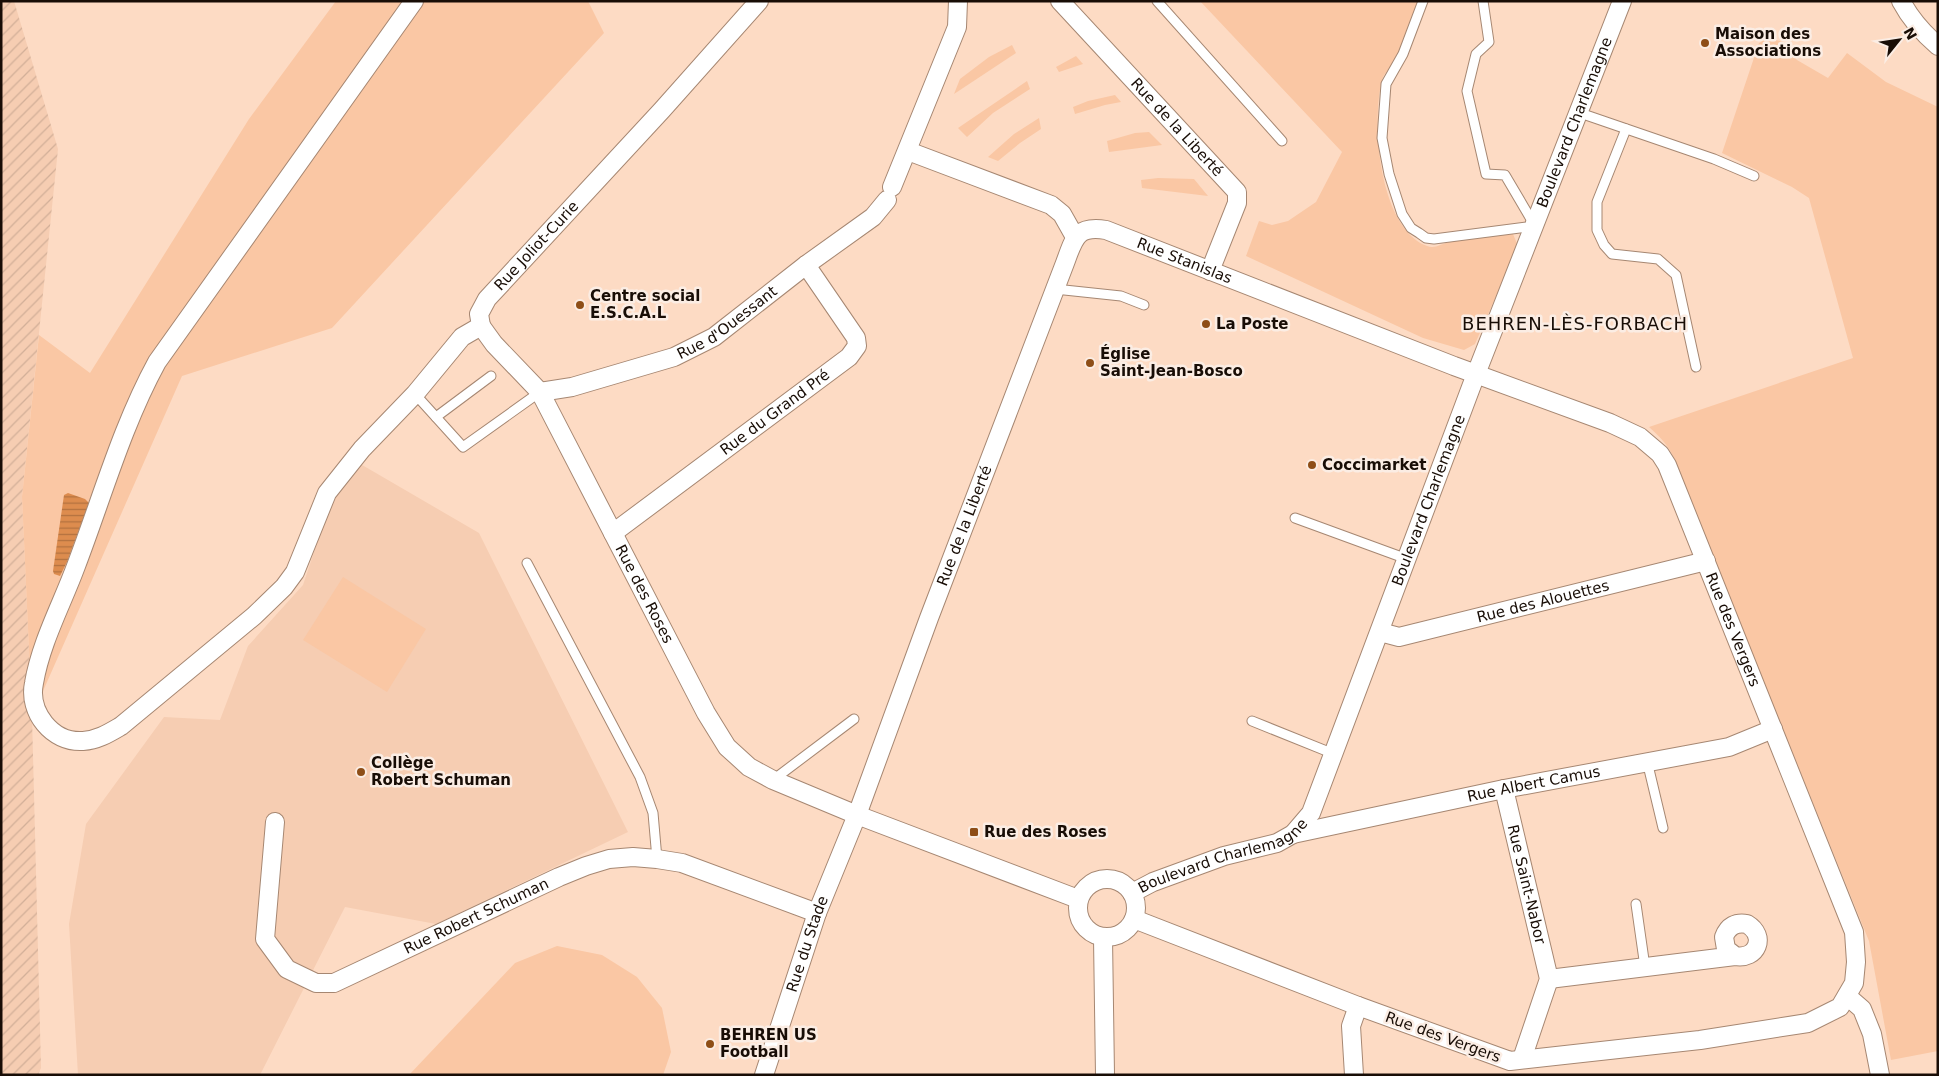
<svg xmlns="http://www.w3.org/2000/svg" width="1939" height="1076" font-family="'DejaVu Sans',sans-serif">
<defs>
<pattern id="industrial-furrows" width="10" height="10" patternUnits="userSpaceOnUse" patternTransform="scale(1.25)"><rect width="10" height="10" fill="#f6cdb2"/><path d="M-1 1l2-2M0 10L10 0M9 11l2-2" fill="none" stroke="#d2af98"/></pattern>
<pattern id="water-rules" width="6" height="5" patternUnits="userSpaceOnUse" patternTransform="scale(1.25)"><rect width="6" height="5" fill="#dd8c4e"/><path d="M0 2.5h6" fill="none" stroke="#b2713f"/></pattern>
</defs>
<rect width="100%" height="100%" fill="#fddbc4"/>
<path fill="#f6cdb2" d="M357,462L479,533L628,832L436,924L345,907L260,1075H78L69,924L86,824L164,717L220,720L248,646L303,585L332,498Z"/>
<path fill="url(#industrial-furrows)" d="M1,1H14L58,149L22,497L32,716L41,1068L38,1075H1Z"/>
<g fill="#fac7a4">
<path d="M336,1H588L604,33L332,328L182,376L32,716L22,497L39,335L90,373L249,119Z"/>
<path d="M1200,1H1419C1412,20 1406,40 1397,58C1393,66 1384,72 1382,80C1371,123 1379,228 1427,246C1435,249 1441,244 1449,242C1468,236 1493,236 1513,234L1518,246L1475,344L1464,350L1423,338L1246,256L1259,221L1272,225L1288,221L1316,202L1342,152Z"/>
<path d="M1768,38L1780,41L1797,60L1828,78L1847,53L1886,82L1938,107V1051L1891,1060L1869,941L1684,486C1675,458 1672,447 1649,427L1853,358L1809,198L1792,187L1722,153L1759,43Z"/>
<path d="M1012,45L1016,53L954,94L960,79L989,57Z"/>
<path d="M1076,56L1083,64L1059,72L1056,67Z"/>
<path d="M1027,81L1030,89L993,113L967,137L958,128Z"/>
<path d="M1115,95L1121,102L1105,105L1075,114L1073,107L1088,101Z"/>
<path d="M1039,118L1041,129L1020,143L998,161L988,157L1014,134Z"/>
<path d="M1149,132L1162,145L1109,152L1107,141L1135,133Z"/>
<path d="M1158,178L1194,179L1208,196L1142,188L1141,180Z"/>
<path d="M343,577L426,629L387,692L303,640Z"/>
<path d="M557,946L602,955L637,977L662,1008L671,1052L663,1075H409L515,963Z"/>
</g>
<path fill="url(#water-rules)" d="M68,493L85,499L89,503L67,562L60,576L54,574L53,571L64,495Z"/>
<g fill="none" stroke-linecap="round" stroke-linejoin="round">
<g stroke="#a68772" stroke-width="11">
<g id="lane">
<path d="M1157,1L1282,141"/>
<path d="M1423,1L1403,54L1386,84L1382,138L1389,174L1402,214L1411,228L1419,233L1426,238L1434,239L1535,226L1505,175L1486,174L1467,91L1476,54L1489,42L1483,1"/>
<path d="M1580,113L1714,159L1754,176"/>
<path d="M1626,129L1597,202V230L1604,245L1612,254L1658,259L1676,275L1696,367"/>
<path d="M1055,289L1121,296L1144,305"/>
<path d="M415,394L463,447L540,392"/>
<path d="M436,417L491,376"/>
<path d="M1295,518L1407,559"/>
<path d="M527,563L640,777L653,813L657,859"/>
<path d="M1252,721L1334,754"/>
<path d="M1647,761L1663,828"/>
<path d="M773,780L854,719"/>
<path d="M1636,904L1645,967"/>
</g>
</g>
<g stroke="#a68772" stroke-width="20">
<g id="street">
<path id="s1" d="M414,1L157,362C122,426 102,498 76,566C62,604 41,642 34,683C28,712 52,743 83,741C98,740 109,733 121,726L254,616L284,587L295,572L327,493L362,449L415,394L462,337L481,326L479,314L487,299L662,110L759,1"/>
<path id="s2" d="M1060,1L1237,192V203L1210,271"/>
<path d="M1901,1C1910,18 1923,33 1938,46"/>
<path d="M908,151L1051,205L1062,214L1075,237"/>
<path d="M892,187L957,27L958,1"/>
<path id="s3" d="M481,326L494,344L540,392L706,713L727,747L749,767L773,780L857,815L1078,899"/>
<path id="s4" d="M540,392L572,387L674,357L714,337L806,265L873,217L887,200"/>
<path id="s5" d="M613,533L849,357L857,346L856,338L806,265"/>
<path id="s6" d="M1380,632L1399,637L1706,561"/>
<path id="s7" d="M1504,789L1549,979L1522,1059"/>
<path id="s8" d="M275,822L265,939L287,969L316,983H334L559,877L586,866L609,859L633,857L657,859L682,863L817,913"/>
<path id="s9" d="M1293,834L1504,789L1729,747L1773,729"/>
<circle cx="1107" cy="908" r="29"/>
<path id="s10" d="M1132,893L1153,882L1224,856L1277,843L1293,834L1311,813L1476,374L1622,1"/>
<path d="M1103,938L1105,1075"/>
<path d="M1549,979L1735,956C1757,960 1767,936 1747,924C1736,922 1728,926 1724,937L1726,949L1735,956"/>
<path d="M1847,996L1862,1009L1872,1034L1880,1075"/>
<path id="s11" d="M764,1075L817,913L857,815L929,618L1065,263C1074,239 1076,225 1106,230L1454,366L1610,423L1640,437L1660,454L1667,465L1854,932L1856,962L1854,983L1840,1007L1808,1023L1700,1040L1510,1061L1358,1006L1134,919"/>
<path d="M1354,1075L1351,1026L1358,1006"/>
</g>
</g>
<use href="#lane" stroke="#fff" stroke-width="9"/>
<use href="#street" stroke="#fff" stroke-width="18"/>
</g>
<g fill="#8e4e17" stroke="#fbede4" stroke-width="2">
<circle cx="1705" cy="43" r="5"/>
<circle cx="580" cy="305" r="5"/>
<circle cx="1206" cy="324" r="5"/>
<circle cx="1090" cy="363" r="5"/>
<circle cx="1312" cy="465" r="5"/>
<circle cx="361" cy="772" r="5"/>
<rect x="969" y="827" width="10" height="10" rx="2.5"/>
<circle cx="710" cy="1044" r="5"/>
</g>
<g text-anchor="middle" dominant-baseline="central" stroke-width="5" stroke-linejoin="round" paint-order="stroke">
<g font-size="15" font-weight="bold" fill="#180d06" stroke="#fbede4" text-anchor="start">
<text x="1715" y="34">Maison des<tspan x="1715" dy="17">Associations</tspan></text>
<text x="590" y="296">Centre social<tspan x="590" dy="17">E.S.C.A.L</tspan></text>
<text x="1216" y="324">La Poste</text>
<text x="1100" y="354">Église<tspan x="1100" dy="17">Saint-Jean-Bosco</tspan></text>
<text x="1322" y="465">Coccimarket</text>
<text x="371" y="763">Collège<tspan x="371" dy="17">Robert Schuman</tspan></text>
<text x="984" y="832">Rue des Roses</text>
<text x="720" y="1035">BEHREN US<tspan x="720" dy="17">Football</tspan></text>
</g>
<g font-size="15" fill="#180d06" stroke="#fbede4">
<text stroke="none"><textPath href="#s10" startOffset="939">Boulevard Charlemagne</textPath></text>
<text stroke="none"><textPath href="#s2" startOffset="172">Rue de la Liberté</textPath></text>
<text stroke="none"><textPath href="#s1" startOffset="1564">Rue Joliot-Curie</textPath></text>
<text stroke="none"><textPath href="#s11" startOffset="1011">Rue Stanislas</textPath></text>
<text stroke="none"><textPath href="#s4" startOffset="202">Rue d'Ouessant</textPath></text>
<text stroke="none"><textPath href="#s5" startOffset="202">Rue du Grand Pré</textPath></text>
<text stroke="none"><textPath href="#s10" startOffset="534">Boulevard Charlemagne</textPath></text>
<text stroke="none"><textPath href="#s11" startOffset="585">Rue de la Liberté</textPath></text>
<text stroke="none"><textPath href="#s3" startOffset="316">Rue des Roses</textPath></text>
<text stroke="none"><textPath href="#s6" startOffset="168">Rue des Alouettes</textPath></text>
<text stroke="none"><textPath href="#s11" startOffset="1716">Rue des Vergers</textPath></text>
<text stroke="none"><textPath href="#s9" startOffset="246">Rue Albert Camus</textPath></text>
<text stroke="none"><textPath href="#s10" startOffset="99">Boulevard Charlemagne</textPath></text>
<text stroke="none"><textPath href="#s7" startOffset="98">Rue Saint-Nabor</textPath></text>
<text stroke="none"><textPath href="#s8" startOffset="362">Rue Robert Schuman</textPath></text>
<text stroke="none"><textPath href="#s11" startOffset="138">Rue du Stade</textPath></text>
<text transform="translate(1443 1037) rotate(20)">Rue des Vergers</text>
</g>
<g font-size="18" letter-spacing="1" fill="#180d06" stroke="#fbede4">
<text x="1575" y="323">BEHREN-LÈS-FORBACH</text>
</g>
</g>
<rect width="1939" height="1076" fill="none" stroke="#180d06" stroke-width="5"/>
<g transform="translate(1899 40) rotate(60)" stroke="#fbede4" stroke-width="4" paint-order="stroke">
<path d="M0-4L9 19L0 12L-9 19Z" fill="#180d06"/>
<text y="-8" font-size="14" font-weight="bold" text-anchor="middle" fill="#180d06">N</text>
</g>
</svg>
